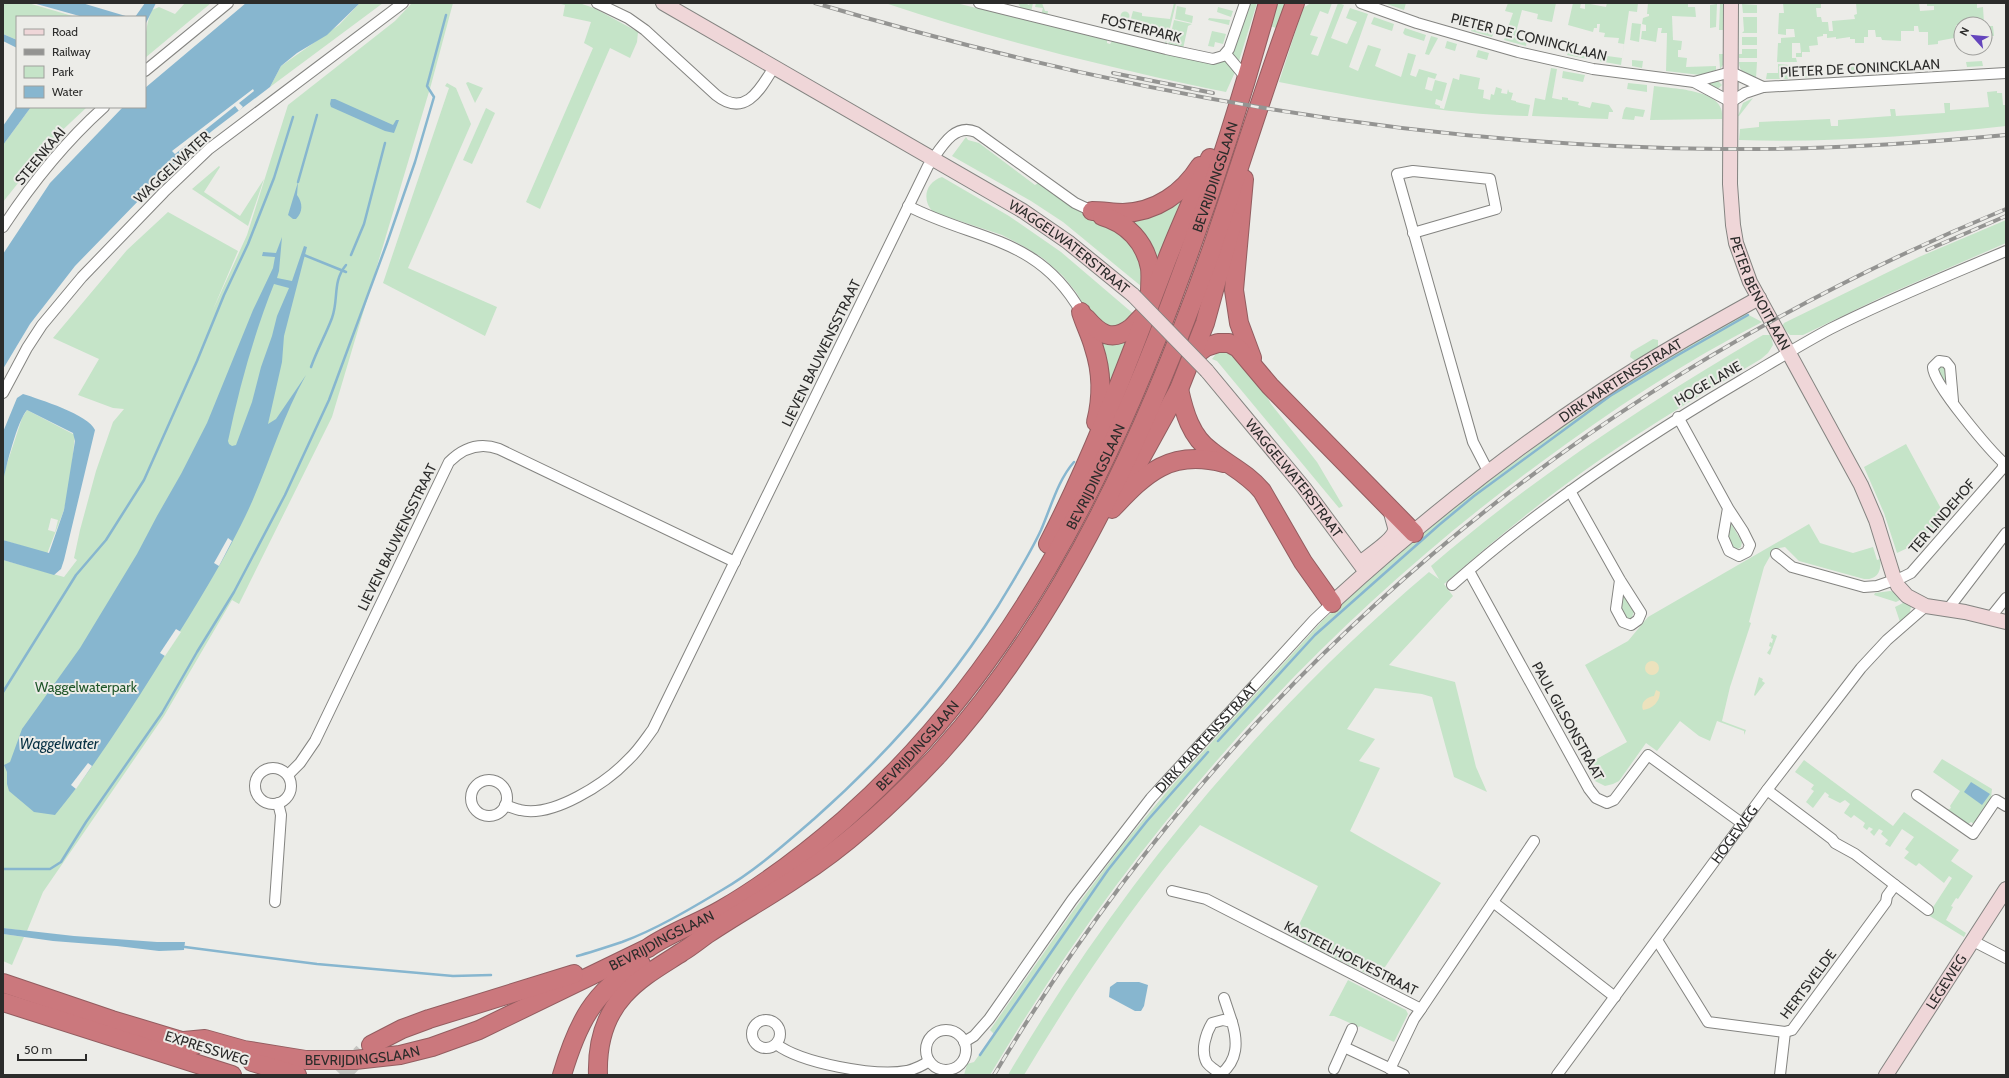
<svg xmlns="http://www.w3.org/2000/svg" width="2009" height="1078" font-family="Cabin,sans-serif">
<rect width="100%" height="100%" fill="#ecece8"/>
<g fill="#c5e4c8" fill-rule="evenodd">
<path d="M3,3H28L76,17H17V40L3,34Z"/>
<path d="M185,3H211L145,58C145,41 145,26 152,10L159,7L175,14Z"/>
<path d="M360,3H383L270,87L281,66L339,25Z"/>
<path d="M412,3H453L431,85L332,417L239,604L232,600L164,716L43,892L27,931L3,928V560L64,577L77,560L74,558L80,530L96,471L113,422L124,409L113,408L78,395L99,359L53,338L127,250L168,212L238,251L212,312L247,235L288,105L395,21Z"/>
<path d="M557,3H579L594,8L638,32L637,42L630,58L610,48L540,209L526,202L593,48L584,43L591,22L563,16L565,5Z"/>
<path d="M885,3H956L1107,40V43L1110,44L1112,41L1225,60L1236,70L1226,92L1206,88C1098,65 990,38 885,3Z"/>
<path d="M1018,3H1027L1028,5L1033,3L1031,12L1022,10Z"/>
<path d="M1036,3H1042L1045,11H1048L1047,17L1041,15L1043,8L1035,7Z"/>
<path d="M1174,3H1176L1166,45L1165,44L1167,32L1158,29V27L1130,22L1133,11L1142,13V16L1170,19Z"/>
<path d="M1249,3H1257L1238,64L1232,53Z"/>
<path d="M1273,3H1289L1276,28L1267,25Z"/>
<path d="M1311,3H1332L1328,14L1320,11L1310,35L1318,37L1311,54L1318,56L1338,3L1344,5L1331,38L1347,44L1357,22L1346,18L1350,8L1368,14L1349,67L1358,71L1368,45L1381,49L1375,66L1401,77L1408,53L1416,55L1410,75L1416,77L1419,69L1437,74L1435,79L1428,77L1425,89L1432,91L1435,80L1447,83L1442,101L1436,99L1435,104L1440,106V108L1444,109L1453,78L1459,80L1460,74L1480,78L1478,89L1484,90L1483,98L1490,100L1491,94L1494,95L1496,87L1502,89L1501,93L1507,94L1508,89L1509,92L1513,93L1511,100L1516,101V102L1530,105L1528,116C1445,115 1361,98 1279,82L1303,8Z"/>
<path d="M1384,3H1406L1404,10Z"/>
<path d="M1508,3H1556L1552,22L1537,19L1538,14L1522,10L1515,36L1506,33L1513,13L1505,11Z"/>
<path d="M1573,3H1581L1580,8L1585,9V3L1606,7L1607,3H1638L1637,12L1629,11L1621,65L1599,61L1600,55L1622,58L1624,44L1618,43L1619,38L1604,37L1605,33L1599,32L1600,24H1597V28H1594L1593,32L1568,25Z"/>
<path d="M1648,3H1688V7H1695L1696,17L1672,16L1673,40L1682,41L1681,50H1678V57L1687,58L1686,67L1716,66V70L1700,75L1666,71L1667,33H1661L1662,28H1658L1656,42L1641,39L1642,31H1646V25L1642,24L1643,18L1649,16V14H1647Z"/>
<path d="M1720,3H1723V30H1719Z"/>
<path d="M1783,3H1821V8H1816L1817,17H1821L1822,22H1828L1829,31H1833L1832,21L1855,19L1854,15L1857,14L1856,3H1919L1920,11L1934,10V6H1927V3H1977V8L1983,7L1984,23L1961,24V36L1960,25H1956L1954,38L1938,41V44L1928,45V32H1919L1918,26H1914V31H1901V41L1882,40L1881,37H1876L1875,30H1868V37H1864V43H1855V39H1850V37L1836,39V37L1827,38V34H1823V36L1817,37L1818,45L1809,46L1810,52H1802V57H1796V53H1801L1800,43H1792V58H1796L1797,62H1777L1778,43H1781V38L1795,37L1794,29H1786V35L1778,34L1779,13H1784Z"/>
<path d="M1717,4L1716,27L1710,28V5Z"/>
<path d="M1742,4L1757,5V13H1743Z"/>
<path d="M1177,6L1186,8L1185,14L1193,16L1192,23L1175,19Z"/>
<path d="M1218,7L1233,11L1231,17L1217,12Z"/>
<circle cx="1125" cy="16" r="4.5"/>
<path d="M1374,17L1394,24L1392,31L1371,24Z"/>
<path d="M1743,17H1757V33H1742L1744,31Z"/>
<path d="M1209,18L1230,20L1229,25L1208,20Z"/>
<path d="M1174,20L1192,24L1188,26L1183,49L1168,45L1172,31L1180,32L1172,29Z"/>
<path d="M1632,23L1641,24L1639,42L1630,40Z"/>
<path d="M1473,26L1492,30L1491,31L1494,32L1492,37L1471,31Z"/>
<path d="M1985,26H1993L1994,36H1985Z"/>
<path d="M1405,28L1426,35L1424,41L1405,35L1403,33Z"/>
<path d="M1212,31L1226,34L1223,44L1215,42L1214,47L1208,46Z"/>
<path d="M1506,35L1527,41L1526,46L1504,40Z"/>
<path d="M1431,36L1438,38L1429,55L1425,54Z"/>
<rect x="1742" y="37" width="15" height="8"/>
<path d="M1447,41L1457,44L1455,51L1445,48Z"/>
<path d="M1742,49H1757V58H1739V54H1742Z"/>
<path d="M1478,50L1489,53L1487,60L1476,57Z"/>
<path d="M1568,50L1589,54L1588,59L1567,55Z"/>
<path d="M1719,54H1726L1725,62L1720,69Z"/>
<path d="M1632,60L1643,61L1642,68L1632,66Z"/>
<path d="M1982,61L1983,66L1967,67L1966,62Z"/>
<path d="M1739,62H1757L1756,79C1747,75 1739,73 1739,62Z"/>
<path d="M1778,64L1790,65V72H1787L1788,79H1766L1767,73H1778Z"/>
<circle cx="1853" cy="71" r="4.5"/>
<path d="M1551,68L1557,69L1552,98L1562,100V97L1568,98V100L1579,102L1578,105L1590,108L1592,102L1609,105L1613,111V112H1609L1608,119L1532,116L1535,98L1545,100Z"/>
<path d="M1820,70L1821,76L1802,78L1801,71Z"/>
<path d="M1563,71L1585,75L1583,82L1562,78Z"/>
<path d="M1718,81L1722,85L1718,89L1700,83Z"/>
<path d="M468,82L483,88L475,103L466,83Z"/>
<path d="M447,83L456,88L471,124L408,268L497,307L485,336L383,283L449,88L445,86Z"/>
<path d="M1628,83L1647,85V92L1627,89Z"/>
<path d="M1654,86C1674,89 1727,89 1722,119L1650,120Z"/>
<path d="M1997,91V93H2002L2003,105H2006V126C1918,136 1828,143 1739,140L1740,129L1759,127V122L1830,119L1831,126H1838V120L1891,116L1890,109H1895L1896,116L1945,113L1944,103H1950V110L1989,107L1987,92Z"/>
<path d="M1753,98L1739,116H1738L1743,103Z"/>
<path d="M31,107H87L53,139L3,202V145Z"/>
<path d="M1626,107L1645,110L1643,117L1635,116L1634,120L1622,119L1624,110Z"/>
<path d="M486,108L495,113L472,164L463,160Z"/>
<path d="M966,137L968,140L979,143L1035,185L1038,183L1069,205L1099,219L1138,247L1147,291L1063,222L1031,201L952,156Z"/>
<path d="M219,166L220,167L204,192L240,216L264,179L248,226L192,189Z"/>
<path d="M942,177L1009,216L1061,252L1136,316L1116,331L1093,321L1076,292L1063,276L1044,259L1025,247L1002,235L933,212C921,199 926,182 942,177Z"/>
<path d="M1191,184L1160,265L1122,218Z"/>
<path d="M2006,220V243L1886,295L1803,335H1790L1782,327L1784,323L1919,257Z"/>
<path d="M1745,313L1762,322C1684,362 1610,411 1540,463C1316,627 1131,837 990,1075H964L967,1064L974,1062L994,1034L990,1030L1073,911L1124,843L1169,789L1323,620L1455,506L1550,436L1595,403L1663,360Z"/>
<path d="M1133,331L1108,403L1095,335Z"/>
<path d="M1763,335H1771L1773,345L1768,353L1761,359C1707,391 1653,423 1601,459C1546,497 1494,540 1444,584L1453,596L1389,665L1455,682L1476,767L1487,792L1454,777L1432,697L1422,694L1375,688L1347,729L1375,739L1359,761L1380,768L1350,831L1441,883L1377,979L1293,937L1318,886L1200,825C1134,902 1076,988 1024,1075H1008C1118,887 1262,713 1429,572L1439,579L1431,566C1534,477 1647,403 1763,335Z"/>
<path d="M1653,339L1658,340V348L1637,362L1630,357L1631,352Z"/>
<path d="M1228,349L1261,385L1271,404L1317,462L1343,506L1339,508L1217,361L1212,359L1219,350Z"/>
<path d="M1942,366L1945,368L1946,383L1938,372V367Z"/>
<path d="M27,410L75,435L70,483L64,510L47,554L3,540V483L5,470L22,418ZM51,518L58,520L55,532L48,530Z"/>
<path d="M1906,444L1945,516L1918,543L1897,553L1884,513L1864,467Z"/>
<path d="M1730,522L1742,542L1741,547L1738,549C1726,547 1728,531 1730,522Z"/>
<path d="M1809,524L1820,543L1853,553L1873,547L1877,560L1880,559C1882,571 1877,580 1864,579L1799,561L1785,547L1774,549L1764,567L1749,622L1751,623L1730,687L1722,721L1746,730L1744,735V731L1717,721L1710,741L1699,736L1680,721L1657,751L1646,743L1619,781L1613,784L1605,786L1595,781L1586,765L1627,742L1585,665L1628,641L1648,617Z"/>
<path d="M1890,591L1895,592L1902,599L1896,602L1874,595L1875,593Z"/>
<path d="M1623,593L1634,612L1631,619L1626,618L1620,607Z"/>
<path d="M1905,602L1911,607L1910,612L1900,622L1895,607Z"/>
<path d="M1772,634L1777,636L1770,655L1767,653L1771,647L1769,646L1770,642L1772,643L1773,639L1771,638Z"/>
<path d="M1759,677L1763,679L1762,681L1765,683L1755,696L1754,695Z"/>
<path d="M1942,759L1992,789L1991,798L1974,824L1971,822L1967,825L1946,811L1951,808L1950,806L1960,791L1933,772Z"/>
<path d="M1804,760L1893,826L1904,812L1959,850L1951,861L1973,876L1958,899L1956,898L1951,906L1953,907L1946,920L1966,933L1964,937L1928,915L1952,878L1949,876L1944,883L1919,863L1916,866L1904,858L1909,852L1905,849L1914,837L1902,829L1890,847L1885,844L1888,840L1881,834L1883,831L1879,829L1874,836L1870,832L1873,829L1869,827L1867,830L1863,827L1865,823L1854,815L1851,818L1844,813L1850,804L1845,800L1840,803L1828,797L1829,795L1825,792L1813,808L1806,802L1814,791L1811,789L1814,785L1795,772Z"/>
<path d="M3,934L24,937L12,965L3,961Z"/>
<path d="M1348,980L1406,1010L1408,1014L1394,1042L1360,1026L1359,1027L1334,1016H1329Z"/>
</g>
<g fill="#ece2bd">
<circle cx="1652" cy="668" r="7"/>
<path d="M1656,690L1660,692C1660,702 1652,709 1643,710C1640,702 1647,697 1654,696Z"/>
</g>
<g fill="#87b6cf" fill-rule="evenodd">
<path d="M33,3H82L129,17H83Z"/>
<path d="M145,3H156L145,25V17H135Z"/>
<path d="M246,3H360L327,35L297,53L281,66L270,87L212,131L177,161L75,266L30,324L3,369V254L50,183L123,107H145V88Z"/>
<path d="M3,34L17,40V48L3,41Z"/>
<path d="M331,99H335L393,125L396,120H399L394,133L385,131L331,107L330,104Z"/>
<path d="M17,106L31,107L3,145V126Z"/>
<path d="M298,182L297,195C303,203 303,212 296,219H293L288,215Z"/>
<path d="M282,237L279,271L277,278L292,281L304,246L307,247L284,336L282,362L268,424L276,419L306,375C279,423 266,476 241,525C216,575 185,623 155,671C124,720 92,770 55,815L34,812L9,791L7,784V772L4,765L10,762L22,729L80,648L137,554L157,516L181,474L207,423L253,310L273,268L275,257L262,256L263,252L276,253ZM274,284L289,288L277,316L272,336L261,367L252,402L236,445L232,446L229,444L228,441C239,388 254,334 274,284Z"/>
<path d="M23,394C39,399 89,415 95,430L64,560L61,569L54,575L3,560V540L49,553L64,510L75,441L73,433L27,410C18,419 5,469 3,483V432L17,398Z"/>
<path d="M1971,782L1990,794L1982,805L1964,792Z"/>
<path d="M3,928L74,936L157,942H185L184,950L159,951L117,946L53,941L3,934Z"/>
<path d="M1117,982H1139L1148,985L1144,1006L1141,1011H1135L1109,997L1110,987Z"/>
</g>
<g fill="#ecece8">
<path d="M253,89L254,91L239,103L243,107L239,111L235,106L175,154L172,151Z"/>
<path d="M228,538L232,541L219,566L214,563Z"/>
<path d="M176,629L181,632L165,656L160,653Z"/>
<path d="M88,763L92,766L76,789L71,785Z"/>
</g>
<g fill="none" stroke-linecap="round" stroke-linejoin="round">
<g stroke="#87b6cf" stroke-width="2.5">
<path d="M298,182L317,115"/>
<path d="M304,255L346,272"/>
<path d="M351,255L364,224L385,143"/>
<path d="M311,367C317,350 326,334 332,318C339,299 332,282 346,265"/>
<path d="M3,692L76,575L106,540L144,480L197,361L224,295L248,244L274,178L293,117"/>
<path d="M1218,741L1315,635L1439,525L1474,496L1610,396L1678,355L1748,315"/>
<path d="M3,869H50L61,862L86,822L162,713L197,652L234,592L285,495L329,400L387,243L415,162L434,97L427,86L446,15"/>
<path d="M185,947L317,964L453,976L491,975"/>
<path d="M577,956C592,952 607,947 622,942C655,930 692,908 722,890C755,871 785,844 814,819C885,756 948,686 998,606C1013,581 1029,556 1041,530C1051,507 1058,480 1074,462"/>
<path d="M980,1055L1108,870L1147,821L1208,752"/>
</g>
<path stroke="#c6c6c2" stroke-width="18" stroke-dasharray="18 9" stroke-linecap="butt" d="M341,1075L363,1052"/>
<g stroke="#848481" stroke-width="12">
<g id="street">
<path d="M597,3L628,18L645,30L716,95C745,118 760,90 774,67"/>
<path d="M979,3L1166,49L1213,59L1223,56L1229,49L1245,3"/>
<path d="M1361,3L1417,23L1518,52L1593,69L1694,82L1731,102L1745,93L1763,87L2006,73"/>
<path d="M1226,54L1247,79"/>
<path d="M145,71L228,3"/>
<path d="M1694,82L1731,72L1763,87"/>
<path d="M908,206C976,241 1038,236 1081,312"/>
<path d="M3,227C32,183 65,142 104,107"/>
<path d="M1413,233L1496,209L1490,179L1413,171L1397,174L1473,442L1489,473"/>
<path d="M3,393L27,348L42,325L82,277L164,192L209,149L403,3"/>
<path d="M1953,401L1950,367L1946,362L1939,361L1933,367C1931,382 1992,453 2006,465"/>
<path d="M1678,417L1728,508L1723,537L1729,551L1739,556L1747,552L1750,545L1743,531L1728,508"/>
<path d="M1570,491L1620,580L1641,613L1638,620L1631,625L1623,622L1616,609L1620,580"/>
<path d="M1776,554L1792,567L1864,587L1877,586L1903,577L1911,573L2002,469L2004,463"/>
<path d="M1469,571L1589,789L1596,798L1607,803L1614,800L1648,755L1743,824"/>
<path d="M1452,585C1541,506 1640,440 1742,380C1771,363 1800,345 1830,329C1887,300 1947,276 2006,251"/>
<path d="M1948,609L2006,533"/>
<path d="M1990,618L2006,598"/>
<circle cx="273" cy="786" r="18"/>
<path d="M288,775L300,763L315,741L449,462C463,448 480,442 499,449L735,562"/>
<circle cx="489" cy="798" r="18"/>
<path d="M1917,795L1973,834L1996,800L2006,806"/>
<path d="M505,805C510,807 515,809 520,810C553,818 606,783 628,760C638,751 645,740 653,729L928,166C940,150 953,122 976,132L1075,203L1092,211"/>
<path d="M1895,885L1928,910"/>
<path d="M1172,891L1206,899L1421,1009L1534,841"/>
<path d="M275,902L281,815L278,803"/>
<path d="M1493,902L1615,997"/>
<path d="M1657,940L1708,1022L1785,1032L1792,1030L1886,902L1887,896L1895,885L1855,854L1835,843L1832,839L1767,790"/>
<path d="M1973,941L2006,958"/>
<path d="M1224,998L1232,1022"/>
<circle cx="766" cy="1034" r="14"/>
<circle cx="946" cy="1050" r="20"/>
<path id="s1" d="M964,1042L974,1036L989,1019L1072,900L1151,798L1314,620L1332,603"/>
<path d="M776,1044C801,1063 875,1077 907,1071C915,1069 922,1066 929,1061"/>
<path d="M1344,1047L1404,1075"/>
<path d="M1334,1069L1352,1029"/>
<path d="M1390,1069L1414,1019L1421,1009"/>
<path d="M1221,1074C1238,1060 1238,1042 1232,1022L1223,1020L1212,1023C1206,1033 1200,1051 1207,1063C1210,1067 1217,1071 1221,1075"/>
<path id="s2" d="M1557,1075L1767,790L1861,668L1887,640L1926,606"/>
<path d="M1780,1075L1785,1032"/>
</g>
</g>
<g stroke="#848481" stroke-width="16">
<g id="secondary">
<path id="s3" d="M663,3L1023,211L1068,242L1133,295"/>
<path id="s4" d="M1731,3L1730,184L1733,225L1736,243L1750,282L1861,485L1876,520L1893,575L1898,586L1907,596L1926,606L1965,612L2006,622"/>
<path id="s5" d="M1207,371L1304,488L1366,572"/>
<path d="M1360,563C1368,556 1396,539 1395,528C1394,522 1391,516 1391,510"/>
<path id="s6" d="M1332,603C1415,527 1507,454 1600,392C1651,358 1705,328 1759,298"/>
<path id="s7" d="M1886,1075L2006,889"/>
</g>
</g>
<g stroke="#935d60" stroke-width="20">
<g id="highway">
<path d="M1244,179L1234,290L1239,323L1252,358"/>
<path d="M1092,211C1103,211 1113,213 1123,213C1156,212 1183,193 1200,166"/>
<path d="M1102,216C1127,223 1145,242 1150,268C1151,276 1150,284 1150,293"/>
<path d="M1081,312C1085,325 1091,336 1094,348C1102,372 1102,398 1096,422"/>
<path d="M1086,318C1099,333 1111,343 1131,328C1136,324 1139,319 1144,315"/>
<path d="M1191,358L1206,347L1218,343H1229L1238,348L1270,386L1414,533"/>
<path d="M1179,389C1184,412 1191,437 1211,451C1228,465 1247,473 1262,491L1303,562L1332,603"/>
<path d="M1125,487L1179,389L1205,323L1233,221"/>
<path d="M1112,509C1146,473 1170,449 1224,463"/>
<path d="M1048,544C1094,455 1128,362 1163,270C1177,232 1195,195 1210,158"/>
<path d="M3,983L112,1020L195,1045"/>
<path d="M3,1002L232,1075"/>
<path id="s8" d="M184,1041L205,1039L244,1050L306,1060H355L400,1055L432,1047L479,1030L648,948C671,932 697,924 721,910C764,885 806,853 844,820C1010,674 1108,477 1182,272C1215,183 1243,94 1268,3"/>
<path d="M371,1045L402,1029L429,1019L574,974"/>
<path d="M252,1062L297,1075"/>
<path d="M562,1075C577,1025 593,990 641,964"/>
<path d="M598,1075C597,1045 603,1018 624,995C640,977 662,965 682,952C692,946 700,939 709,933C739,913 770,896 799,876C851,843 897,799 939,754C1065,614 1150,424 1212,248C1240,167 1265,84 1295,3"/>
</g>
</g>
<use href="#street" stroke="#fff" stroke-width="10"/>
<use href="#secondary" stroke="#efd6d8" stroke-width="14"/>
<use href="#highway" stroke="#cb787d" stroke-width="18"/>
<g stroke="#949492" stroke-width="4">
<g id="rail">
<path d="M815,3C1108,90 1414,147 1722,149C1817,150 1911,144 2006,135"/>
<path d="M1113,73L1213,93"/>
<path d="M1927,250L2006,216"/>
<path d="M994,1075C1234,673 1574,387 2006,209"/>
</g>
</g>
<use href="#rail" stroke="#ecece8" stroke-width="2.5" stroke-dasharray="8" stroke-linecap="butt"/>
<g stroke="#848481" stroke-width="16" stroke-linecap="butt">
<path id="secondary-bridge" d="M1133,295L1207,371"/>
</g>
<use href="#secondary-bridge" stroke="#efd6d8" stroke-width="14"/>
</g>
<g text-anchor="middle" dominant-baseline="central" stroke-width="4" stroke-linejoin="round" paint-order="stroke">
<g font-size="14" fill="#2c2c2b" stroke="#ecece8">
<text transform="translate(1141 28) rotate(14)">FOSTERPARK</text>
<text transform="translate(1529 37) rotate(14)">PIETER DE CONINCKLAAN</text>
<text transform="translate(1860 68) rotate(-3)">PIETER DE CONINCKLAAN</text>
<text transform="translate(40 156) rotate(-50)">STEENKAAI</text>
<text transform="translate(172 167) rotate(-43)">WAGGELWATER</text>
<text stroke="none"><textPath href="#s8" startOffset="1476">BEVRIJDINGSLAAN</textPath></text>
<text stroke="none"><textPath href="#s3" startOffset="474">WAGGELWATERSTRAAT</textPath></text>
<text stroke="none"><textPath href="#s4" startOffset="296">PETER BENOITLAAN</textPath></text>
<text transform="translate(821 353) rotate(-64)">LIEVEN BAUWENSSTRAAT</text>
<text stroke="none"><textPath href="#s6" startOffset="365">DIRK MARTENSSTRAAT</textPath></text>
<text transform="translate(1708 383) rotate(-30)">HOGE LANE</text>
<text stroke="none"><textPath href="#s8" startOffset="1153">BEVRIJDINGSLAAN</textPath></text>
<text stroke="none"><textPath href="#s5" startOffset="138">WAGGELWATERSTRAAT</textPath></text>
<text transform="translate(1942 516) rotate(-49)">TER LINDEHOF</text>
<text transform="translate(397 537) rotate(-64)">LIEVEN BAUWENSSTRAAT</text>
<text transform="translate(1568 721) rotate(61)">PAUL GILSONSTRAAT</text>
<text stroke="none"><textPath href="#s1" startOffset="390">DIRK MARTENSSTRAAT</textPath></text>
<text stroke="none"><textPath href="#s8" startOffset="829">BEVRIJDINGSLAAN</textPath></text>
<text stroke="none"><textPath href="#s2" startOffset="299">HOGEWEG</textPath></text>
<text stroke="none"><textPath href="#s8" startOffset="505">BEVRIJDINGSLAAN</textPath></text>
<text transform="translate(1351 958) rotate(27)">KASTEELHOEVESTRAAT</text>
<text stroke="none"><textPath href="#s7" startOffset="111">LEGEWEG</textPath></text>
<text transform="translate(1808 984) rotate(-53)">HERTSVELDE</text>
<text transform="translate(207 1048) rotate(17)">EXPRESSWEG</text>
<text stroke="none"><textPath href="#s8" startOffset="181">BEVRIJDINGSLAAN</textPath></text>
</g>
<g font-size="14" fill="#20562a" stroke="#ecece8">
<text x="86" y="687">Waggelwaterpark</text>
</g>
<g font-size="15" font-style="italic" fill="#052f42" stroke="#ecece8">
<text x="59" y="744">Waggelwater</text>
</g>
</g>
<rect width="2009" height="1078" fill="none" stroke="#2c2c2b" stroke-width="8"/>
<rect x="16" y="16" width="130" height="92" fill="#ecece8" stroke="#9f9f9c"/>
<rect x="24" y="29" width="20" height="6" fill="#efd6d8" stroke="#9f9f9c"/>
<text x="52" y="36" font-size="12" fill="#2c2c2b">Road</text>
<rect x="24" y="49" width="20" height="6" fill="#949492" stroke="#9f9f9c"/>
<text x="52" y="56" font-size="12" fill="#2c2c2b">Railway</text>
<rect x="24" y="66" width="20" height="12" fill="#c5e4c8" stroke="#9f9f9c"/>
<text x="52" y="76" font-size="12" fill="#2c2c2b">Park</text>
<rect x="24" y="86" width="20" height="12" fill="#87b6cf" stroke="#9f9f9c"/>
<text x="52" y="96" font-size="12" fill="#2c2c2b">Water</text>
<g transform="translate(1973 36) rotate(297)"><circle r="19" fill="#ecece8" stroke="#9f9f9c"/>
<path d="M0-3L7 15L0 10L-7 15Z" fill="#6445bd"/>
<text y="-6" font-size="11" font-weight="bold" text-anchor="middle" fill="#2c2c2b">N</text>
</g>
<path d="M18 1054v6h68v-6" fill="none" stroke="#2c2c2b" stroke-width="2"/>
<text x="24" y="1054" font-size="12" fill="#2c2c2b" stroke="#ecece8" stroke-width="3" paint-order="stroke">50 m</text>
</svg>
